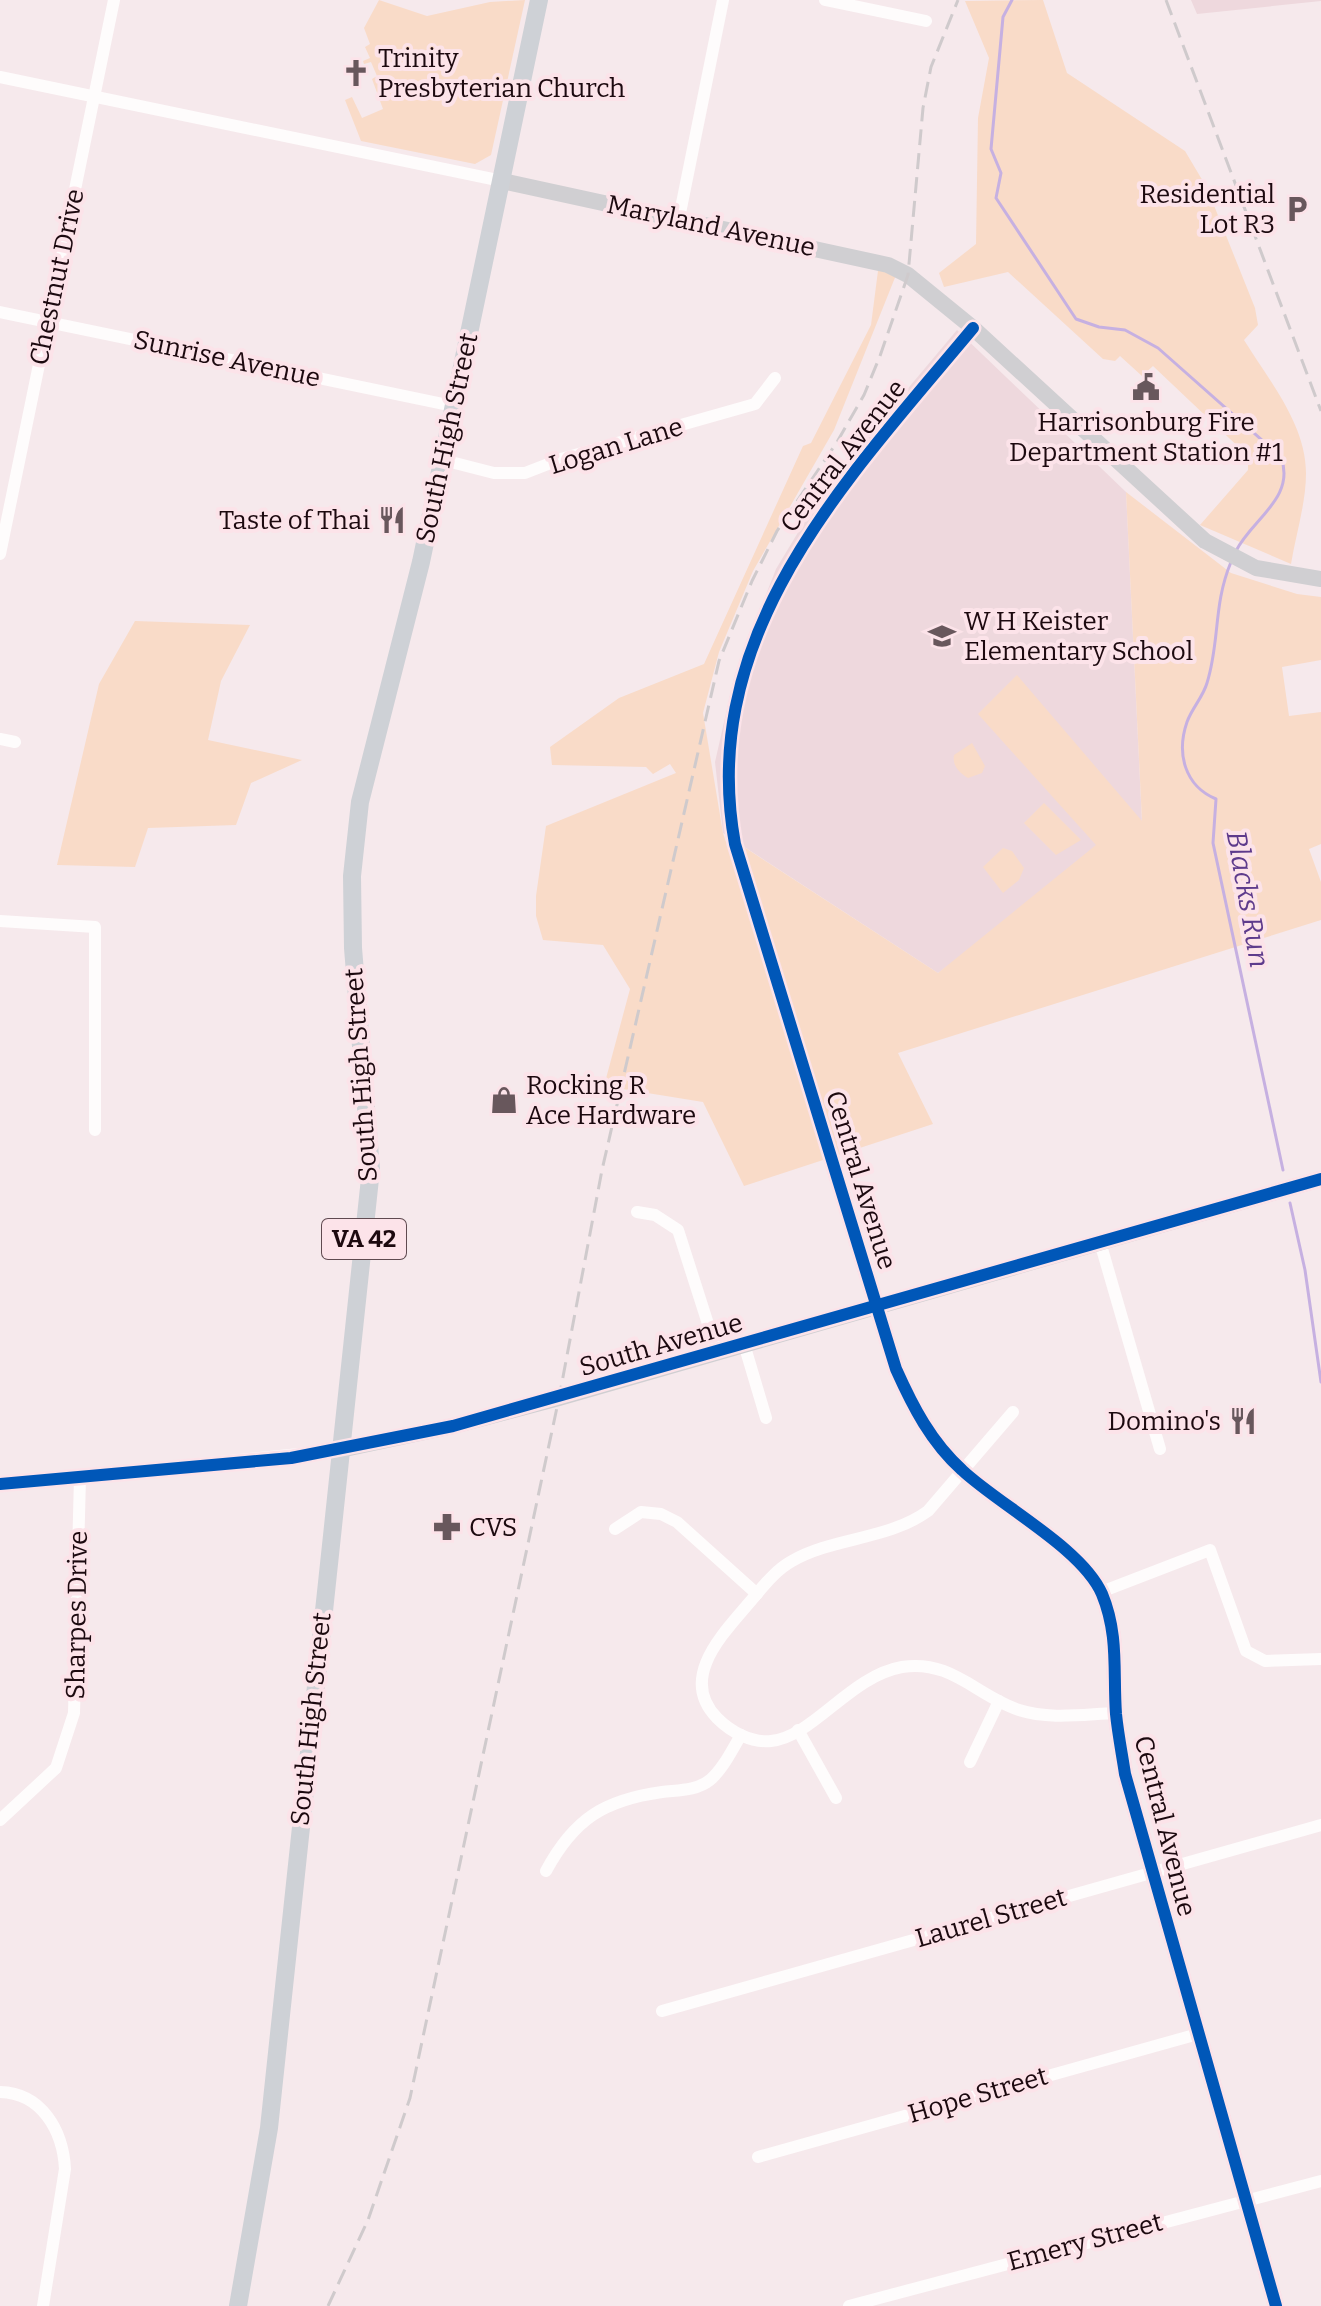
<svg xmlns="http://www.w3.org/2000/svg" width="1321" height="2306" font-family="Bitter,serif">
<rect width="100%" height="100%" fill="#f6e9ec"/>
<g fill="#eed8dd">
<path d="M1191,0H1321V1L1197,14Z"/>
<path d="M957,330L1126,492L1142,823L938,973L723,833L715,762L735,674L776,569L826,486Z"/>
</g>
<g fill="#f9dbc8">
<path d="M379,0L427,16L490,2L525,0L491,155L475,164L361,141L345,100L352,97L362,118L383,109L372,79L377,76L371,62L364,64L363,61L370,58L365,47L370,44L364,28Z"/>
<path d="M1043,0L1067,73L1185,151L1207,188L1255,308L1258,325L1244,340C1268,379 1306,424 1306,473C1306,503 1296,534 1291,564L1200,525L1248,470V456L1153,366L1142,376L1120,356L1115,361L1103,359L1008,272L944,287L939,273L976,244L978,118L989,58L965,1Z"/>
<path d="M879,263L898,270L834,430L753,571L719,652L703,713L723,833L815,1109L741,845L938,973L1096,845L978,714L1017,675L1142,821L1126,492L1231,573L1297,594L1321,597V660L1282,667L1289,716L1321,712V844L1309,849L1321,882V920L898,1053L933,1124L744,1186L703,1102L604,1086L630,989L603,945L543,940L536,916V896L546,826L676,773L670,764L653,774L646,767L552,765L550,747L619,698L704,664L803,446L811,443L871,325Z"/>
<path d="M135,621L250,625L221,681L208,740L302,760L251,783L236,825L148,828L135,867L57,865L99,684Z"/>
<path d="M972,743L985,766L982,773L968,778C959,773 952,765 954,755Z"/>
<path d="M1044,803L1081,840L1056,855L1024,823Z"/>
<path d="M1003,848L1012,851L1024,868L1019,880L1003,893L983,867Z"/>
</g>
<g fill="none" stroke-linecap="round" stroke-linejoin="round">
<g stroke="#c6b0e1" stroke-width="3">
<path d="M1012,0L1003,17L991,149L1001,173L996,198L1076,319L1099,327L1125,330L1158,348L1281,457C1296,498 1252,519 1236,551"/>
<path d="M1231,562C1213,605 1220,642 1207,683C1203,697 1192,708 1187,722C1176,754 1185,786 1216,799L1213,843L1283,1170"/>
<path d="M1290,1203L1305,1270L1321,1382"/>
</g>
<g stroke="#fefcfc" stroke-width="12">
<path d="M825,0L926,21"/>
<path d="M0,77L502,181"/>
<path d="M679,218L723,0"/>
<path d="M0,312L453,406"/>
<path d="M443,460L494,473H525L561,459L755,404L775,378"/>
<path d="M0,554L114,0"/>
<path d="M0,739L15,742"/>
<path d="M0,921L95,927V1130"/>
<path d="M637,1212L655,1215L678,1230L717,1352"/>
<path d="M1100,1242L1160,1449"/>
<path d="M744,1344L766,1418"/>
<path d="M1013,1412L928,1511C888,1540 834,1537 792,1561C774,1571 762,1588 749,1603C723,1634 678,1678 717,1718C731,1732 751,1743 771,1741C813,1737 850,1676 902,1667C951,1659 977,1696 1019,1710C1050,1720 1085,1714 1116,1713"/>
<path d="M0,1484L340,1450"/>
<path d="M615,1529L641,1512L661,1514L677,1522L757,1594"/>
<path d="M1101,1592L1210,1550L1246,1651L1265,1661L1321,1659"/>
<path d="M798,1730L836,1798"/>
<path d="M970,1762L999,1701"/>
<path d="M0,1820L56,1768L74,1713L80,1477"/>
<path d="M546,1871C574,1819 604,1800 662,1792C678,1790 696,1791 710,1780C723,1769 732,1750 741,1735"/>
<path d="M662,2011L1321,1825"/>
<path d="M0,2092C42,2093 63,2131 65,2169L43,2306"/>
<path d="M758,2157L1198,2034"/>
<path d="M849,2306L1321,2181"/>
</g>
<g stroke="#d0cfd2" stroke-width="16">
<path d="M502,181L888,265L908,275L973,328L1205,541L1256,568L1321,579"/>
<path d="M973,328C849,477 696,632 735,844L896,1369C913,1407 931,1442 962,1470C999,1505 1082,1548 1102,1594C1119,1635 1113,1672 1116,1714C1118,1734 1122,1754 1125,1774L1276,2306"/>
<path d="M340,1450L453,1426L559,1398L1321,1179"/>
</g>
<path stroke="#ced1d6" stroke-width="18" d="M238,2306L269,2128L371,1169L353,948L352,876L360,802L421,562L539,0"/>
<g stroke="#cfcacc" stroke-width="3" stroke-dasharray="16 8" stroke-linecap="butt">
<path d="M1166,0L1321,411"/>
<path d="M328,2306L368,2220L410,2098L559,1398L602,1170L719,661L752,581L777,531L837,442L864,395L880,356L908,275L923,108L931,67L958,0"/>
</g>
<g stroke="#fce3e9" stroke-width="17">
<g id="cycleway">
<path d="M973,328C849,477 696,632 735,844L896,1369C913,1407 931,1442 962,1470C999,1505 1082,1548 1102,1594C1119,1635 1113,1672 1116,1714C1118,1734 1122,1754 1125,1774L1276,2306"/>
<path d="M0,1484L291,1458L453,1426L1321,1179"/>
</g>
</g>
<use href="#cycleway" stroke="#0057b8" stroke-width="12"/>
</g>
<defs>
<g id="church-bare" transform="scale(2.16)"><path d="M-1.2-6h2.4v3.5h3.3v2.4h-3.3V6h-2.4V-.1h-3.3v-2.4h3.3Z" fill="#68575c" stroke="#fce3e9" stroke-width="2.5" paint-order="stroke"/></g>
<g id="parking-bare" transform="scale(2.16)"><path d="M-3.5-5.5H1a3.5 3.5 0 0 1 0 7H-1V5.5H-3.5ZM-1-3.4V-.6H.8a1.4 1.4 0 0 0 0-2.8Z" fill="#68575c" stroke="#fce3e9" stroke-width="2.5" paint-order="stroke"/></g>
<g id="civic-bare" transform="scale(2.16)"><path d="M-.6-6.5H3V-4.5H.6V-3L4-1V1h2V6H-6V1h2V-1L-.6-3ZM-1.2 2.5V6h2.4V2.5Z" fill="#68575c" stroke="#fce3e9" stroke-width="2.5" paint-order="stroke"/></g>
<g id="restaurant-bare" transform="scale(2.16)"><path d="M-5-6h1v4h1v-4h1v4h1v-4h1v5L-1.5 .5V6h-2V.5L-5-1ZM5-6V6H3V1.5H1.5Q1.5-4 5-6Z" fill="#68575c" stroke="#fce3e9" stroke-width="2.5" paint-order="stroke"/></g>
<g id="school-bare" transform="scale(2.16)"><path d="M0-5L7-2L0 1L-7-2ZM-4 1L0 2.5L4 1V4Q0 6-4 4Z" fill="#68575c" stroke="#fce3e9" stroke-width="2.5" paint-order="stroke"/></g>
<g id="shop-bare" transform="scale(2.16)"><path d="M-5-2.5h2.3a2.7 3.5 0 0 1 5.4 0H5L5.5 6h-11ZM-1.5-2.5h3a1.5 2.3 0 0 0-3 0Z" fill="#68575c" stroke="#fce3e9" stroke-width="2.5" paint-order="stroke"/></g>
<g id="pharmacy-bare" transform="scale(2.16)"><path d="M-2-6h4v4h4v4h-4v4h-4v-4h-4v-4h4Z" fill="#68575c" stroke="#fce3e9" stroke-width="2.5" paint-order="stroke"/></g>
</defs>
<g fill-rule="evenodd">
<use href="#church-bare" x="356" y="73"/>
<use href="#parking-bare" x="1297" y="209"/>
<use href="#civic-bare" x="1146" y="387"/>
<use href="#restaurant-bare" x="392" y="520"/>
<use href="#school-bare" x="942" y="636"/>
<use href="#shop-bare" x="504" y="1100"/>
<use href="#restaurant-bare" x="1243" y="1421"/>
<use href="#pharmacy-bare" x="447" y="1527"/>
</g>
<g text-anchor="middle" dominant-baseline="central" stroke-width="8" stroke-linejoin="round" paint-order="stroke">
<rect fill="#fce3e9" stroke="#5f4a50" stroke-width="2" x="322" y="1219" width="84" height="40" rx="6"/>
<g font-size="24" font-weight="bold" fill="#1c090f">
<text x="364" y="1239">VA 42</text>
</g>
<g font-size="26" fill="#1c090f" stroke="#fce3e9" text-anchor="start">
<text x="378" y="58">Trinity<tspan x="378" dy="30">Presbyterian Church</tspan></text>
<text x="1275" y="194" text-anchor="end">Residential<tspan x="1275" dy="30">Lot R3</tspan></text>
<text x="1146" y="422" text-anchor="middle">Harrisonburg Fire<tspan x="1146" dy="30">Department Station #1</tspan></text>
<text x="370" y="520" text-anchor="end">Taste of Thai</text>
<text x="964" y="621">W H Keister<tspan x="964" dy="30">Elementary School</tspan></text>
<text x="526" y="1085">Rocking R<tspan x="526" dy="30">Ace Hardware</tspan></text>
<text x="1221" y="1421" text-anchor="end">Domino's</text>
<text x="469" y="1527">CVS</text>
</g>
<g font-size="26" fill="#1c090f" stroke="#fce3e9">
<text transform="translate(711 226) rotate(12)">Maryland Avenue</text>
<text transform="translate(57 277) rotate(-78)">Chestnut Drive</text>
<text transform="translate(227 359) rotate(12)">Sunrise Avenue</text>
<text transform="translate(447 438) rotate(-78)">South High Street</text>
<text transform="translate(616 446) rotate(-17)">Logan Lane</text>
<text transform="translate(843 456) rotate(-52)">Central Avenue</text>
<text transform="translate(361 1075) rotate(-94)">South High Street</text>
<text transform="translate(861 1180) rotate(73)">Central Avenue</text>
<text transform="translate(661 1345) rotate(-16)">South Avenue</text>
<text transform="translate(77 1615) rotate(-89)">Sharpes Drive</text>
<text transform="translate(311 1719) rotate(-84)">South High Street</text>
<text transform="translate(1165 1826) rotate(76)">Central Avenue</text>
<text transform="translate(991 1918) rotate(-16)">Laurel Street</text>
<text transform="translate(978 2095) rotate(-16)">Hope Street</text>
<text transform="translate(1085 2242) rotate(-15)">Emery Street</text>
</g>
<g font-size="28" font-style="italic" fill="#5e3b8c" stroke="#fce3e9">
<text transform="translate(1248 899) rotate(80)">Blacks Run</text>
</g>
</g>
</svg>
